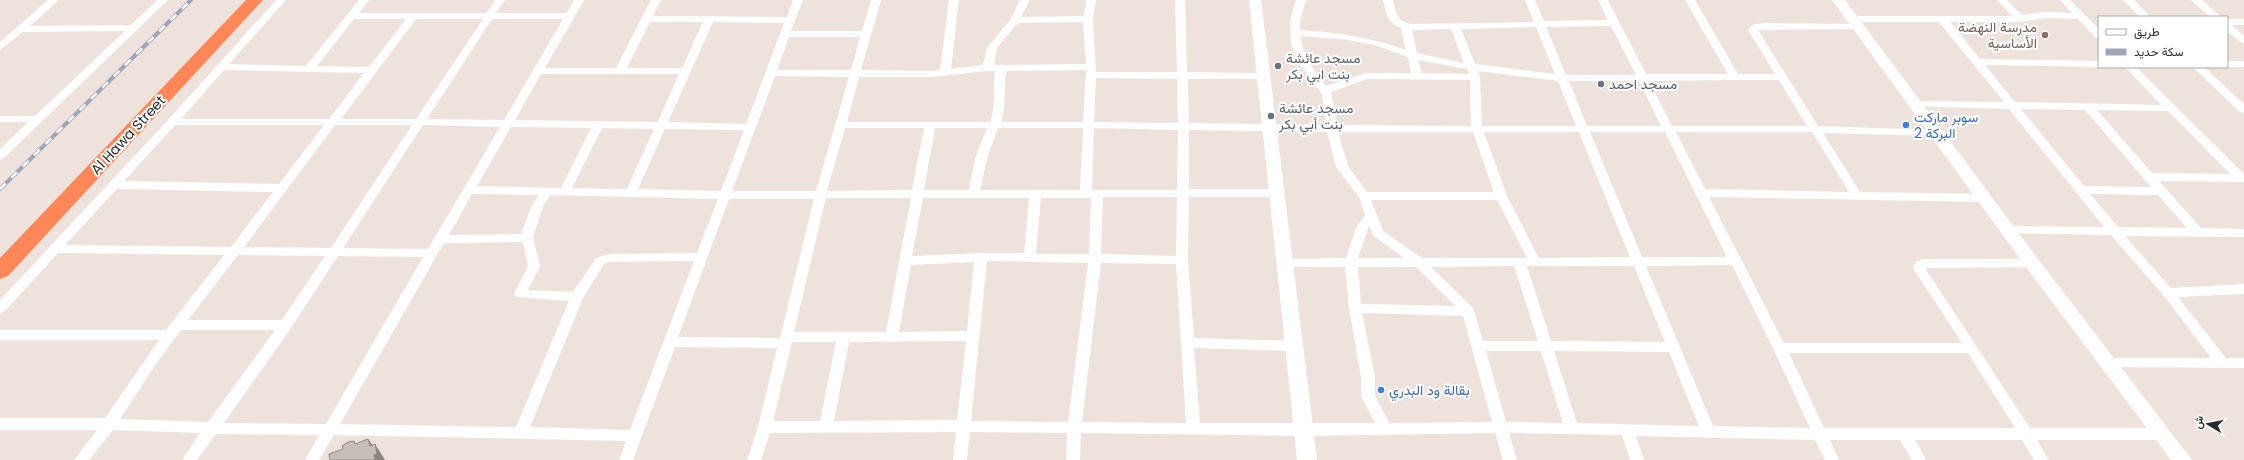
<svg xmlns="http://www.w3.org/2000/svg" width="2244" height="460" font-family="Poppins,Vazirmatn,sans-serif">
<rect width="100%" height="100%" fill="#eee3dc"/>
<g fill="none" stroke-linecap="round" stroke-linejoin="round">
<g fill="#fff" fill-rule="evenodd">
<path d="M48,0H59L30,26L131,25L157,0H168L4,158L0,159V149L28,122H0V116H35L125,31L23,32L0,50V42Z"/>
<path d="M276,0H286L229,64L306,66L359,0H369L359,13H487L495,0H505L496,13H567L574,0H584L545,68H616L651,0H661L653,16L787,17L793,0H803L791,31H862L871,0H881L861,70L932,71L940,70L949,0H959L951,69L983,65L987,48L1011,19L1020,0H1030L1021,17L1084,16L1086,0H1096L1093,19L1096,72H1177L1175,0H1185L1187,72L1263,73L1268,76L1263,79H1188L1189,123L1326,125L1322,94L1299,63L1291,45L1290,20L1296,0H1306L1300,20V30C1340,33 1369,37 1406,50L1401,28C1388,25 1386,12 1383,0H1393C1396,12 1397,21 1410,24L1534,22L1525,0H1535L1544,21L1608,20L1598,0H1608L1646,74H1728L1685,0H1695L1738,74H1775L1748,30L1752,25L1763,23L1857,24L1862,27L1861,29L1758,30L1818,126L1937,130L1943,133L1937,136L1823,133L1860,192L1985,194L1991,198L1985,202L1709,197L1784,343H1962L1913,268L1916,261L1924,259H2032L2038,263L2032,267L1925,268L2030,428H2163L2168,430L2170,434L2168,438L2163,440H2037L2049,460H2034L2022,440H1915L1926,460H1912L1900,440H1830L1839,460H1825L1815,440L1636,436L1644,460H1630L1622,435L1509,433L1517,460H1503L1495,433L1303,436L1081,433L1080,460H1066L1067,433L970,432L967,460H953L956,432L770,433L761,460H747L758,427L777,348L675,347L633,460H619L626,441L334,435L319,460H305L319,435L216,434L197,460H182L200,433L113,430L89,460H74L97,430H0V418H105L159,340H0V330H166L224,255L58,253L5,311L0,313V300L168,120ZM354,19H406L369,67L317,66ZM416,19H483L416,119H341ZM492,19H563L504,120L427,119ZM650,22H703L682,68H627ZM713,22L784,23L746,124L668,122ZM1083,22L1086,64L994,65L997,48L1018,23ZM1611,26L1636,75H1566L1546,27ZM1536,27L1555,74L1475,64L1461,29ZM1451,29L1464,63L1417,53L1412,30ZM1301,36L1349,40L1374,45L1408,57L1411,73H1367L1326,86C1315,71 1302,56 1301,36ZM789,37H860L851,70H777ZM1418,60L1467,69L1469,74L1422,73ZM224,70L364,73L329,119H181ZM1086,70L1083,122H1001C1006,108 1004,86 1006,71ZM988,71H995C993,86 996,108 990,122H847L859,77H932ZM1478,71L1558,81L1576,126H1482L1480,77ZM541,74H679L658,122L515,120ZM775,76L849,77L816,191H732ZM1096,78L1177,79L1178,123L1094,122ZM1368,79L1470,80L1471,126L1337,125L1331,92ZM1732,80H1779L1807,126H1672L1649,81ZM1569,81H1639L1661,126H1587ZM175,125H324L279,184L124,181ZM335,125H412L331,248L244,247ZM423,125L500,127L428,249L343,248ZM511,127L591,128L561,188L477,186ZM602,128L654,129L627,189L572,188ZM845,128H924L912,190L827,191ZM935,128H987L976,155L969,190H924ZM998,128H1083L1080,190H980L988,155ZM1094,128L1178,130L1177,190H1092ZM665,129L744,130L721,191L638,189ZM1189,130L1327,132L1336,167L1359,197L1365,215L1356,228L1346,258L1285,259L1279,263L1285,267H1345L1349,308L1361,377V396L1375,423H1200L1194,348L1295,351L1300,349L1302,346L1300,343L1295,341L1194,338L1188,260L1189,197H1277L1283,193L1277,189H1189ZM1338,132H1473L1494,192H1367L1348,166ZM1484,132H1579L1630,257L1539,258L1507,196ZM1590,132H1665L1727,257H1642ZM1676,132H1812L1849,192L1705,189ZM117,189L273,192L231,247L65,245ZM472,194L539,195L531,207L521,234L449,235ZM550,195L718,199L697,253L610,254L596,258L573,292L528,290L540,266L533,237L543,207ZM1103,197H1177L1176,256L1101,254ZM826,198H911L886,332H794ZM923,198H1029L1024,253H981L912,256ZM1041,198H1091L1089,254H1036ZM729,199H814L780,338L678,337ZM1371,200H1497L1527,258H1422L1383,231ZM1369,226L1374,236L1404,258H1358ZM523,242L528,266L514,294L516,297L569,301L516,427L340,424L444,243ZM238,255L325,256L282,320H188ZM338,256L423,257L326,424L224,423L291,328ZM694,261L630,430L530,427L583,298L604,264L610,262ZM987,261L1088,263L1068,422L971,421ZM974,262L967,331L899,332L911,265ZM1101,263L1176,264L1186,423L1082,422ZM1732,265L1773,348L1810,428L1713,426L1646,266ZM1514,266L1538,341H1483L1473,308L1431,267ZM1527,266H1634L1665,342L1551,341ZM1358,267H1416L1455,306L1361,304ZM1362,313L1463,316L1492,422L1389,423L1375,396V377ZM181,330H275L208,422L120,419L156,364ZM966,341L957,420L834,421L849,342ZM792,342H836L820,421H773ZM1486,351H1541L1563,423L1506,422ZM1554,351L1669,352L1699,426L1577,423ZM1789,353H1968L2015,428H1824Z"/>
<path d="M1997,0H2007L2022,15L2046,12L2072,13L2060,0H2070L2099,29V38L2095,37L2078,19L2046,18L2020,22H1950L1980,59L2099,61V67L1985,65L2015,102L2161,105L2125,67H2136L2244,174V182L2159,181L2201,228L2244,229V237L2125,236L2171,288L2244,284V294L2178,297L2226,358H2244V368L2102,367L2100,363L2102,359L2107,358H2211L2164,296L2111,235L2004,233L2002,230L2004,227L2008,226L2104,227L2009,109L1911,106L1910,104L1915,101L2004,102L1939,22H1852L1847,19L1852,16H2012ZM2021,109L2085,110L2151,187L2084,186ZM2097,110L2168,111L2230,174L2152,173ZM2090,194L2158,195L2187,228L2118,227Z"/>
<path d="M2123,0H2134L2151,17H2140Z"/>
<path d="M2191,0H2202L2221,17H2210Z"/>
<path d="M2227,19H2244V25H2231L2244,36V44L2227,32Z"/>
<rect x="2227" y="61" width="17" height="6"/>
<path d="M2193,67H2204L2244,104V113L2240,112Z"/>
</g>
<g fill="#fff" fill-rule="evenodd">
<path d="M1249,0H1261L1317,460H1297Z"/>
<path d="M1832,0H1845L2038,259L2192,460H2171L2026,267Z"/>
</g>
<path fill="#ff8656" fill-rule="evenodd" d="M246,0H263L8,276L0,279V258Z"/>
<g stroke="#9ea5b6" stroke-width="4">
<path id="rail" d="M0,189L191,0"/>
</g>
<use href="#rail" stroke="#fff" stroke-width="2.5" stroke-dasharray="8" stroke-linecap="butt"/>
</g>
<path fill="#8b8681" d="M368,439L376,450L375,444L385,460H375L370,446Z"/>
<path fill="#c6bfb8" stroke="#8b8681" d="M368,439L370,446L375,444L377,454L374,455L375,460H330L329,454L343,449L342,446L348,442L354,441L355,444Z"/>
<circle fill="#8d6e63" stroke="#fff" stroke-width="1.5" cx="2045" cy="35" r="4"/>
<g fill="#6b7280" stroke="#fff" stroke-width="1.5">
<circle cx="1278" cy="66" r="4"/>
<circle cx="1601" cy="84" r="4"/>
<circle cx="1271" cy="116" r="4"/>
</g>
<g fill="#3f7fe0" stroke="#fff" stroke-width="1.5">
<circle cx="1906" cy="125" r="4"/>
<circle cx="1381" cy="390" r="4"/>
</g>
<g text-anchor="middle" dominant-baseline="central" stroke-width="4" stroke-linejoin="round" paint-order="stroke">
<g font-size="14" fill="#785e54" stroke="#fff" text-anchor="end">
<text x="2037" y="27">مدرسة النهضة<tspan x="2037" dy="16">الأساسية</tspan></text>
</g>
<g font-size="14" fill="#5b616d" stroke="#fff" text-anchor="start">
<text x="1286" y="58">مسجد عائشة<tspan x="1286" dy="16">بنت ابي بكر</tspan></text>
<text x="1609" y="84">مسجد احمد</text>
<text x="1279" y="108">مسجد عائشة<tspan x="1279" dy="16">بنت أبي بكر</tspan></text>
</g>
<g font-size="14" fill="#366cbe" stroke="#fff" text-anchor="start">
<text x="1914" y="117">سوبر ماركت<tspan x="1914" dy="16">البركة 2</tspan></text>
<text x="1389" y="390">بقالة ود البدري</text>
</g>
<g font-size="14" fill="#2b2b2b" stroke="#fff">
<text transform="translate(128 135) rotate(-47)">Al Hawa Street</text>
</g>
</g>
<rect x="2098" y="16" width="130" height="52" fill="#ffffff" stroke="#aaaaaa"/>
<rect x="2106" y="29" width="20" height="6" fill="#ffffff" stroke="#aaaaaa"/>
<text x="2134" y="36" font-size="12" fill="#2b2b2b">طريق</text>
<rect x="2106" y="49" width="20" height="6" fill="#9ea5b6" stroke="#aaaaaa"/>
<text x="2134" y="56" font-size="12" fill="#2b2b2b">سكة حديد</text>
<g transform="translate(2208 424) rotate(280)" stroke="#ffffff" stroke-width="3" paint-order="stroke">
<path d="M0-3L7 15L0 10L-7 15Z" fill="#2b2b2b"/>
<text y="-6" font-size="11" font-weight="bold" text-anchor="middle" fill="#2b2b2b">ش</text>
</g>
</svg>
